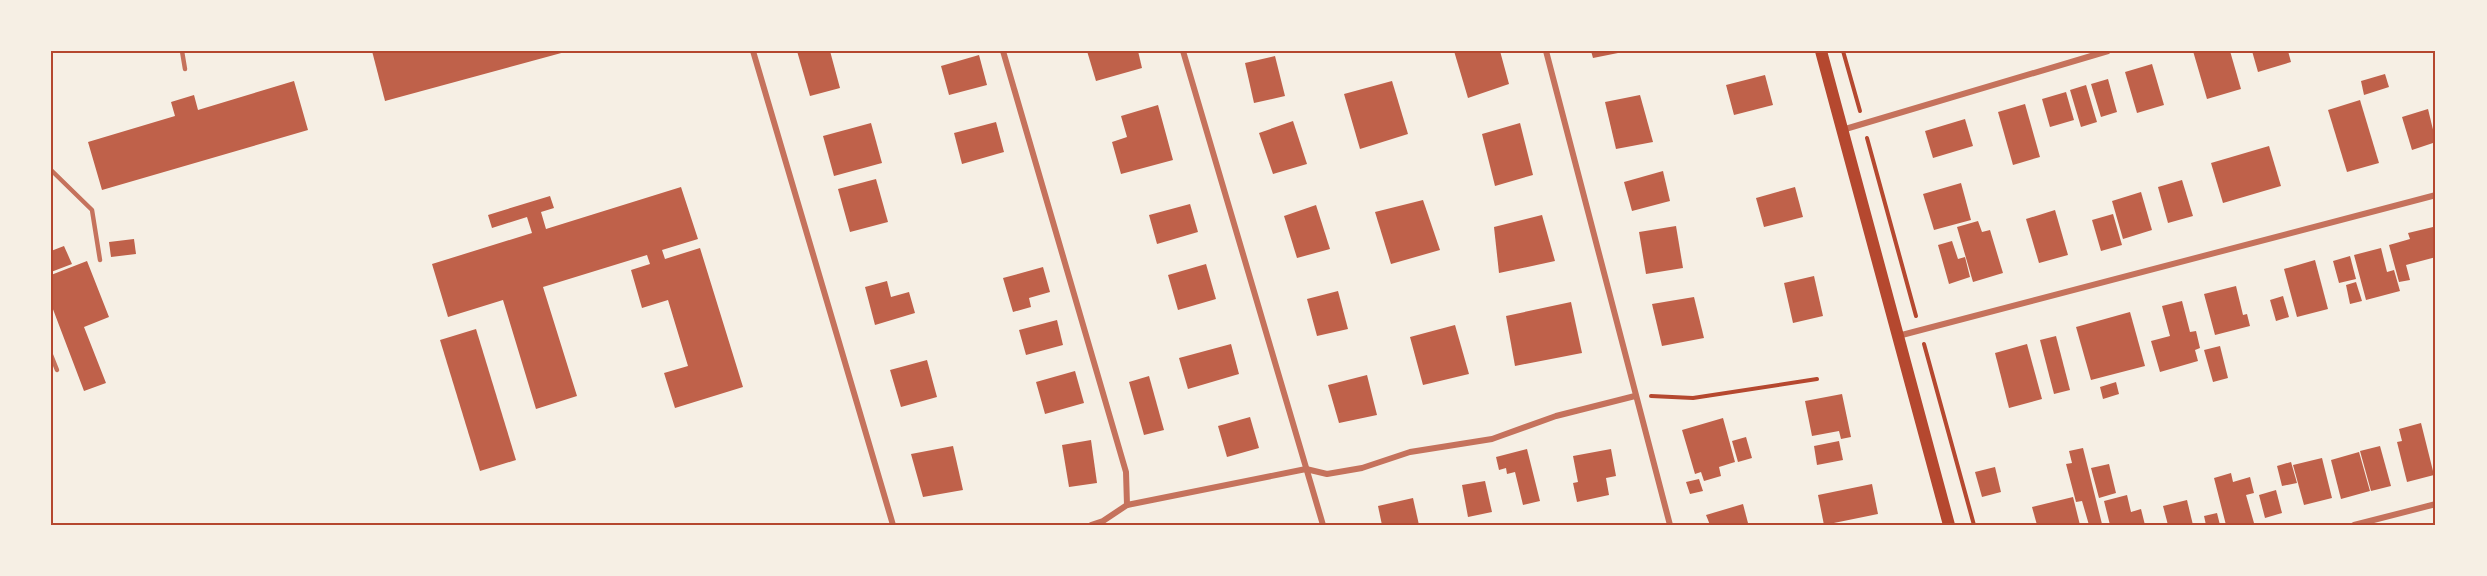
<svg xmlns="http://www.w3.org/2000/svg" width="2487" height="576" font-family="Montserrat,sans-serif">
<rect width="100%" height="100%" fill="#f6efe4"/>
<g fill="#bf614a">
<path d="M372,51H564L565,52L385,101Z"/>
<path d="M797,51H830L840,88L810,96Z"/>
<path d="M1087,51H1138L1142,68L1096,81Z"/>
<path d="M1454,51H1500L1509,84L1468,98Z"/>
<path d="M1591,51H1623V52L1593,58Z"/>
<path d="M2193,51H2230L2241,89L2207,99Z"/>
<path d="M2252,51H2288L2291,62L2258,72Z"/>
<path d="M979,55L987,85L949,95L941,66Z"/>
<path d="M1275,56L1285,96L1254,103L1245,63Z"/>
<path d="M2152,64L2164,105L2137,113L2125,72Z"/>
<path d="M2385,74L2389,87L2364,95L2361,81Z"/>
<path d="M1765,75L1773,105L1734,115L1726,85Z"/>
<path d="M2108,79L2117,112L2101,117L2091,84Z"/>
<path d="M294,81L308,130L102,190L88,142L175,116L171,102L194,95L198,110Z"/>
<path d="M1392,81L1408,134L1360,149L1344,94Z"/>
<path d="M2086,85L2097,122L2081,127L2070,90Z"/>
<path d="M2066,92L2074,120L2050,127L2042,99Z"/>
<path d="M1640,95L1653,142L1616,149L1605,102Z"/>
<path d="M2360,100L2379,163L2347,172L2328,110Z"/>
<path d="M2025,104L2040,157L2013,165L1998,112Z"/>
<path d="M1158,105L1173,160L1121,174L1112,142L1127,137L1121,116Z"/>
<path d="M2428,109L2436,142L2412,150L2402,117Z"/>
<path d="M1965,119L1973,146L1933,158L1925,131Z"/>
<path d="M1293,121L1307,164L1273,174L1259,133Z"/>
<path d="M996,122L1004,152L962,164L954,133Z"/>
<path d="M871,123L882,163L834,176L823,136Z"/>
<path d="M1520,123L1533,175L1495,186L1482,134Z"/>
<path d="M2269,146L2281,186L2223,203L2211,163Z"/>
<path d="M1663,171L1670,201L1632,211L1624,182Z"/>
<path d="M876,179L888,222L850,232L838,189Z"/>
<path d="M2182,180L2193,216L2168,223L2158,187Z"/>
<path d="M1961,183L1971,220L1934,230L1923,194Z"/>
<path d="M681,187L698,239L662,250L665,259L700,248L743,387L675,408L664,373L688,366L668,300L642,308L631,270L650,264L647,255L543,287L577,396L536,409L503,300L448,317L432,264L532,233L527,217L492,228L488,215L550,196L554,208L541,212L546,229Z"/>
<path d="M1795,187L1803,217L1764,227L1756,198Z"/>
<path d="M2141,192L2152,230L2123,239L2112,201Z"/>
<path d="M1423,200L1440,250L1391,264L1375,212Z"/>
<path d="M1190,204L1198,232L1157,244L1149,215Z"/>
<path d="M1316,205L1330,249L1297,258L1284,216Z"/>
<path d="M2055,210L2068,255L2039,263L2026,219Z"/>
<path d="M2113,214L2122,245L2101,251L2092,220Z"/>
<path d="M1542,215L1555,261L1499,273L1494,227Z"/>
<path d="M1978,221L1982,232L1990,230L2003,273L1973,282L1957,227Z"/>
<path d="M1676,226L1683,268L1646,274L1639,232Z"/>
<path d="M2433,227L2436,236V257L2406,265L2410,280L2399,282L2389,245L2410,239L2408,233Z"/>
<path d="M134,239L136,254L111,257L109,242Z"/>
<path d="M1952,241L1958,259L1965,257L1970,277L1949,284L1938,245Z"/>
<path d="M64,246L72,264L51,272V251Z"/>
<path d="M2381,248L2387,272L2394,270L2400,291L2366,300L2354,255Z"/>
<path d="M2350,256L2356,279L2339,283L2333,261Z"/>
<path d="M2315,260L2328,309L2297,317L2284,269Z"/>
<path d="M87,261L109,317L84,327L106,383L84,391L51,304V275Z"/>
<path d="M1206,264L1216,299L1178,310L1168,275Z"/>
<path d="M1043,267L1050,292L1029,298L1031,307L1013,312L1003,278Z"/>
<path d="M1814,276L1823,316L1793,323L1784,283Z"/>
<path d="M887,281L891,297L909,292L915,313L875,325L865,287Z"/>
<path d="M2356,282L2362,301L2350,304L2346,285Z"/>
<path d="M2236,286L2243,315L2247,314L2250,326L2215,335L2204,294Z"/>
<path d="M1338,291L1348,329L1317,336L1307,299Z"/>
<path d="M2283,296L2289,317L2276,321L2270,300Z"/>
<path d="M1694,297L1704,338L1662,346L1652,304Z"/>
<path d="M2182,301L2190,332L2196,331L2200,348L2195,350L2198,361L2160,372L2151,341L2170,336L2162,306Z"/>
<path d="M1571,302L1582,353L1515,366L1506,316Z"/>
<path d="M2130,312L2145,366L2091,380L2076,327Z"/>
<path d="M1057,320L1063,345L1026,355L1019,330Z"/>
<path d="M1455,325L1469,374L1423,385L1410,337Z"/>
<path d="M476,329L516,460L480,471L440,340Z"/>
<path d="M2056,336L2070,390L2054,394L2040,340Z"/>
<path d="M1231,344L1239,374L1188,389L1179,358Z"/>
<path d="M2027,344L2042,399L2009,408L1995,353Z"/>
<path d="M2220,346L2228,378L2213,382L2204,350Z"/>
<path d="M927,360L937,397L901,407L890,370Z"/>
<path d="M1075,371L1084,403L1045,414L1036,382Z"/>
<path d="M1367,375L1377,415L1339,423L1328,385Z"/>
<path d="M1149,376L1164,430L1144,435L1129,382Z"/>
<path d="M2116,382L2119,394L2103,399L2100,387Z"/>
<path d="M1842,394L1851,437L1841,439L1839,431L1812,436L1805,401Z"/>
<path d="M1250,417L1259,448L1227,457L1218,426Z"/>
<path d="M1723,418L1735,462L1719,467L1721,476L1704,481L1701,472L1695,474L1682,430Z"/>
<path d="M2421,423L2434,475L2407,482L2397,442L2402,441L2399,429Z"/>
<path d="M1746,437L1752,458L1738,462L1732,441Z"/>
<path d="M1091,440L1097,483L1069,487L1062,445Z"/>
<path d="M1839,441L1843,460L1817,465L1814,446Z"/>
<path d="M953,446L963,490L923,497L911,454Z"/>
<path d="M2380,446L2391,486L2371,491L2360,451Z"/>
<path d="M2083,448L2102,524L2099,525H2089L2082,501L2076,502L2066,464L2072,463L2069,451Z"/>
<path d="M1527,449L1540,501L1523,505L1515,472L1507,474L1506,468L1499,470L1496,457Z"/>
<path d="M1611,449L1616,476L1606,478L1609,495L1577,502L1573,483L1578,482L1573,456Z"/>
<path d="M2359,452L2370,491L2341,499L2331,460Z"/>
<path d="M2322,458L2332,498L2304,505L2293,465Z"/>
<path d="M2291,462L2297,483L2282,486L2277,466Z"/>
<path d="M2109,464L2116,493L2099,498L2091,468Z"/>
<path d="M1995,467L2001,492L1982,497L1975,472Z"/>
<path d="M2231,473L2233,482L2250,477L2254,493L2246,495L2254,523L2226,525L2214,478Z"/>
<path d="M1699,479L1703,491L1690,494L1686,482Z"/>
<path d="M1485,481L1492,512L1468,517L1462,485Z"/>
<path d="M1872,484L1878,514L1824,525L1818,495Z"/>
<path d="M2276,490L2282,513L2265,518L2259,495Z"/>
<path d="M2127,495L2131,512L2141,509L2145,525H2110L2104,501Z"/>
<path d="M2073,497L2080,525H2037L2032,507Z"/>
<path d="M1413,498L1419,525H1382L1378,506Z"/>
<path d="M2187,500L2193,525H2168L2163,506Z"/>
<path d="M1743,504L1748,523L1710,525L1706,515Z"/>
<path d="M2217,513L2220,525H2206L2204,516Z"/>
</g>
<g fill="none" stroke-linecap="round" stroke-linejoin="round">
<g stroke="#b5482f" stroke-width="4">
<path d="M1843,51L1860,111"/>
<path d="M1867,138L1916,316"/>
<path d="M1924,344L1974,525"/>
<path d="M1651,396L1693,398L1817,379"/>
</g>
<g stroke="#c5725c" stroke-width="4.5">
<path d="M182,51L185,69"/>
<path d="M51,170L92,210L100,260"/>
<path d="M51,355L57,370"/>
</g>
<g stroke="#c5725c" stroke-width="6">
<path d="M753,51L893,525"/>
<path d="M1003,51L1126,472L1127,505"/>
<path d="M1183,51L1323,525"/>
<path d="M1546,51L1670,525"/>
<path d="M1842,130L2108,51"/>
<path d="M1898,336L2436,195"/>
<path d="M1091,525L1103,521L1127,505L1306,469L1327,474L1362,468L1410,452L1492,439L1556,416L1635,396"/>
<path d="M2354,525L2436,504"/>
</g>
<path stroke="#b5482f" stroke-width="12" d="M1821,51L1949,525"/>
</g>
<rect width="2487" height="576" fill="none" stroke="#f6efe4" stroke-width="105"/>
<rect x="52" y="52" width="2382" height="472" fill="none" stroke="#b5482f" stroke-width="2"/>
</svg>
